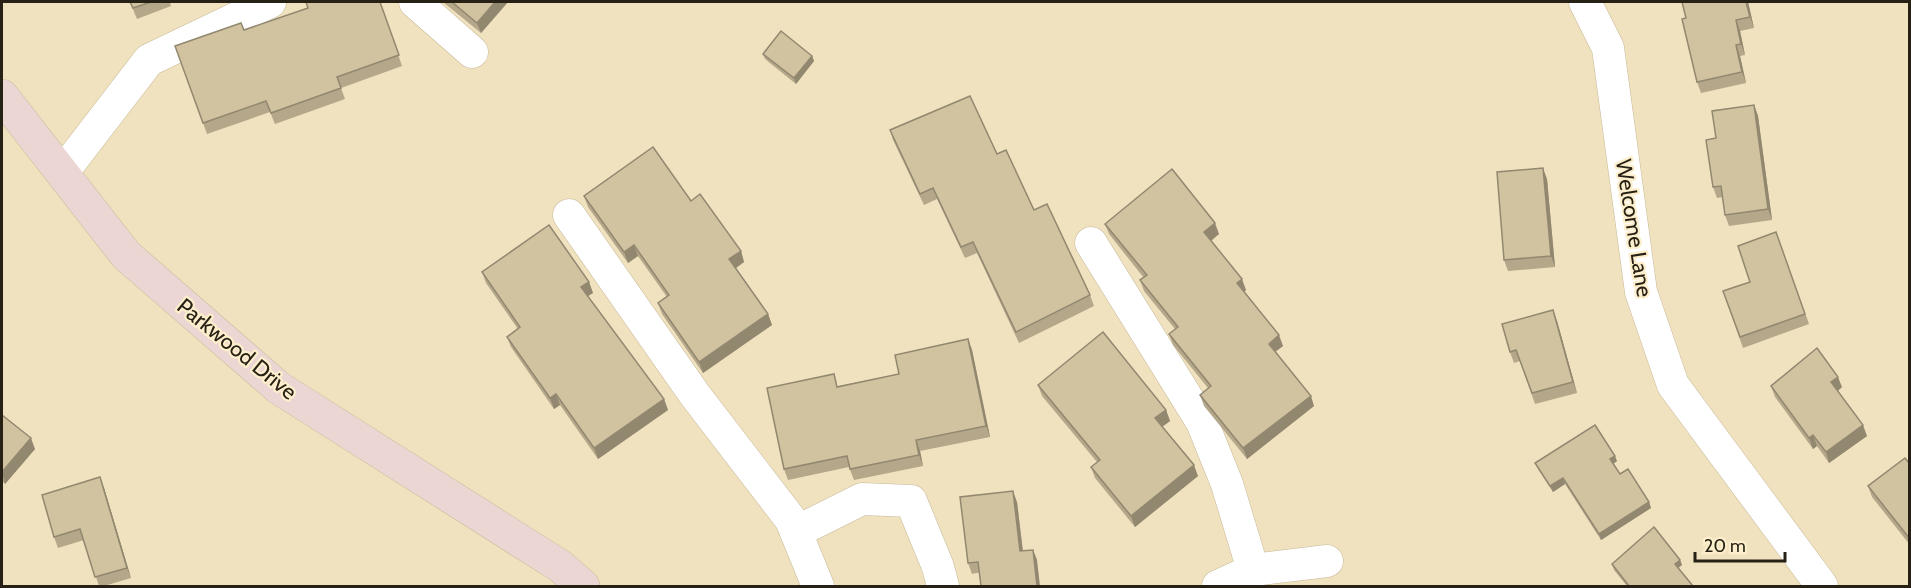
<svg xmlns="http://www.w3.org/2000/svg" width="1911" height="588" font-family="Cabin,sans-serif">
<rect width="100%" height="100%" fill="#f0e1bf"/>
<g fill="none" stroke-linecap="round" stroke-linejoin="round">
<g stroke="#c7b997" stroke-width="33">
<g id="street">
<path d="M415,2L472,52"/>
<path d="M1585,2L1608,48L1641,292L1673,385L1822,586"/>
<path d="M62,173L149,60L270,2"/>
<path d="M569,215L695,395L791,520L818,586"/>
<path d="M1091,243L1202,422L1227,484L1253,570"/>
<path d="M796,532L862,499L911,501L938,567L943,586"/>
<path d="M1218,586L1253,570L1327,561"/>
</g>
</g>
<g stroke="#c7b997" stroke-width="34">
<path id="secondary" d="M2,96L126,255L279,388L560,566L583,586"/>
</g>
<use href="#street" stroke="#fff" stroke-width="32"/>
<use href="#secondary" stroke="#ecd6d3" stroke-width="33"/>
</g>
<g fill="#b4a78a">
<path d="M130,2H170L171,6L137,19Z"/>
<path d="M380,2L402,66L341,88L345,99L275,124L270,112L207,134L175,46Z"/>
<path d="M443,2H508L481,33Z"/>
<path d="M1682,2H1748L1754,28L1740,31L1745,55L1740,56L1746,83L1701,93L1697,82L1686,18Z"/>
<path d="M763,54L812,56L814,61L796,84L765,59Z"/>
<path d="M1754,105L1758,116L1772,220L1729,226L1725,215L1723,197L1717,198L1713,187Z"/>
<path d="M890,130L997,154L1090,295L1094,306L1019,343L977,253L965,258L937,199L924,205L893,140Z"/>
<path d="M1547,179L1555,267L1508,271L1504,260Z"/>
<path d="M584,196L691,201L741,251L744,262L736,268L768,314L772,325L703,373L662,314L658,303L667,297L638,256L628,263L588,207Z"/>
<path d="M1105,224L1219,234L1211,241L1246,290L1244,292L1283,346L1275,352L1314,406L1247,459L1204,406L1200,395L1208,388L1173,345L1169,334L1175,329L1144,291L1140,280L1144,278L1109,234Z"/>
<path d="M1776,232L1809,324L1743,348L1723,291L1750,282Z"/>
<path d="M482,272L589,282L593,293L587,296L664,399L668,410L598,459L560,405L554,409L511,347L507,337L518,329L486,283Z"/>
<path d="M1553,310L1557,321L1577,393L1535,404L1520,361L1514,363L1510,352Z"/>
<path d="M968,339L972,350L990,437L920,451L923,466L854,480L849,467L788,480L784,469L838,386L899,374Z"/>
<path d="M1038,385L1166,410L1170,421L1162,427L1198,476L1135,527L1095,478L1091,467L1097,462L1042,396Z"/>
<path d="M1771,386L1842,387L1838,391L1867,436L1829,463L1817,446L1813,449L1775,397Z"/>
<path d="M2,415L35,449L5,484L2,481Z"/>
<path d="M1617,461L1613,464L1620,474L1649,502L1651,508L1601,540L1565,484L1553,492L1538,469L1535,463Z"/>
<path d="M1910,464V545L1872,497L1868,486Z"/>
<path d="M104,488L131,578L104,586H99L84,540L58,548L54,537Z"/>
<path d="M1017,502L1023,551L1033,550L1037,560L972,574L968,563Z"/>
<path d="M1680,560L1682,565L1678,568L1693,586H1627L1614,570L1612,564Z"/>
</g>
<g fill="#928870">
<path d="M495,2H508L481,33L477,23Z"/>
<path d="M1746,2H1748L1754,28L1750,17Z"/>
<path d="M1736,20L1740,31L1745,55L1741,44Z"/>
<path d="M1736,45L1740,56L1746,83L1742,72Z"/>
<path d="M812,56L814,61L796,84L794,78Z"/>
<path d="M1754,105L1758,116L1772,220L1768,209Z"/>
<path d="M1543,168L1547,179L1555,267L1551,256Z"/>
<path d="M1215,223L1219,234L1208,243L1204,232Z"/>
<path d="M634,245L638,256L628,263L624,252Z"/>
<path d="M741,251L744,262L733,270L729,259Z"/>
<path d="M1242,279L1246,290L1241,294L1237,283Z"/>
<path d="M589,282L593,293L585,298L581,287Z"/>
<path d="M1553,310L1557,321L1577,393L1573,382Z"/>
<path d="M768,314L772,325L703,373L699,362Z"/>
<path d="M1279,335L1283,346L1272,354L1269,344Z"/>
<path d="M968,339L972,350L990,437L986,426Z"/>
<path d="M1838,377L1842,387L1835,393L1831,382Z"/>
<path d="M556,394L560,405L554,409L550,398Z"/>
<path d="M1311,396L1314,406L1247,459L1243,448Z"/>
<path d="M664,399L668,410L598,459L594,448Z"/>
<path d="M1166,410L1170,421L1159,429L1155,418Z"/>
<path d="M1863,425L1867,436L1829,463L1826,452Z"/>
<path d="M1813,435L1817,446L1813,449L1809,438Z"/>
<path d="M31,438L35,449L5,484L2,472Z"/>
<path d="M916,440L920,451L923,466L919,455Z"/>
<path d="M1615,456L1617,461L1612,465L1610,459Z"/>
<path d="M1194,465L1198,476L1135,527L1131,516Z"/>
<path d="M100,477L104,488L131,578L127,568Z"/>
<path d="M1563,478L1565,484L1553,492L1550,486Z"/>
<path d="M1013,491L1017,502L1024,562L1020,551Z"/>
<path d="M1649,502L1651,508L1601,540L1599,534Z"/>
<path d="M1033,550L1037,560L1040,586H1037Z"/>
<path d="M1680,560L1682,565L1677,569L1675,564Z"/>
</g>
<g fill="#d1c2a0" stroke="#928870" stroke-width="1.5">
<path d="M130,2H151L133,8Z"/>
<path d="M306,2H380L399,55L337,77L341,88L271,113L266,101L203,123L175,46L241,23L244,30L308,8Z"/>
<path d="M452,2H495L477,23Z"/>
<path d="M1682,2H1746L1750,17L1736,20L1741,44L1736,45L1742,72L1697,82L1682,19L1686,18Z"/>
<path d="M781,31L812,56L794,78L763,54Z"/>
<path d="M970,96L997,154L1006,150L1034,210L1047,204L1090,295L1016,332L973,242L961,247L933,188L920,194L890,130Z"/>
<path d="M1754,105L1768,209L1725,215L1721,186L1713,187L1706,140L1716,138L1712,111Z"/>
<path d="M653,147L691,201L700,194L741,251L729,259L768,314L699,362L658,303L669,295L634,245L624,252L584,196Z"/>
<path d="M1543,168L1551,256L1504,260L1497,172Z"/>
<path d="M1172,169L1215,223L1204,232L1242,279L1237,283L1279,335L1269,344L1311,396L1243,448L1200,395L1211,386L1169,334L1178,327L1140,280L1147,275L1105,224Z"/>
<path d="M549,225L589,282L581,287L664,399L594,448L556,394L550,398L507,337L520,327L482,272Z"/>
<path d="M1776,232L1805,314L1740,337L1723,291L1750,282L1738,246Z"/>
<path d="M1553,310L1573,382L1532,393L1516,350L1510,352L1502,324Z"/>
<path d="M1103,332L1166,410L1155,418L1194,465L1131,516L1091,467L1100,460L1038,385Z"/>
<path d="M968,339L986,426L916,440L919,455L850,469L847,456L784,469L767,388L834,374L837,387L899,374L895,355Z"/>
<path d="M1817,348L1838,377L1831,382L1863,425L1826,452L1813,435L1809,438L1771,386Z"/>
<path d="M2,415L31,438L2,472Z"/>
<path d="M1595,425L1615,456L1610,459L1620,474L1628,469L1649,502L1599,534L1563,478L1550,486L1535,463Z"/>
<path d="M1905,458L1910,464V539L1868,486Z"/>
<path d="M100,477L127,568L95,577L80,529L54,537L42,495Z"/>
<path d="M1013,491L1020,551L1033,550L1037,586H981L978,562L968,563L960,497Z"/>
<path d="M1654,527L1680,560L1675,564L1693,586H1629L1612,564Z"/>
</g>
<g text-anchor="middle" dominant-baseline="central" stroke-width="4.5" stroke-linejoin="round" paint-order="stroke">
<g font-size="22" fill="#272115" stroke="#fdeecc">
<text transform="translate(1634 228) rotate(81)">Welcome Lane</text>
<text transform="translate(237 349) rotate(39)">Parkwood Drive</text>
</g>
</g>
<rect width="1911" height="588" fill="none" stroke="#272115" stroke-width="6"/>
<path d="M1695 552v9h90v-9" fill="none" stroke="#272115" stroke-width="3"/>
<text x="1704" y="552" font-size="18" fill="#272115" stroke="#fdeecc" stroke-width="4.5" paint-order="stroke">20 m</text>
</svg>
